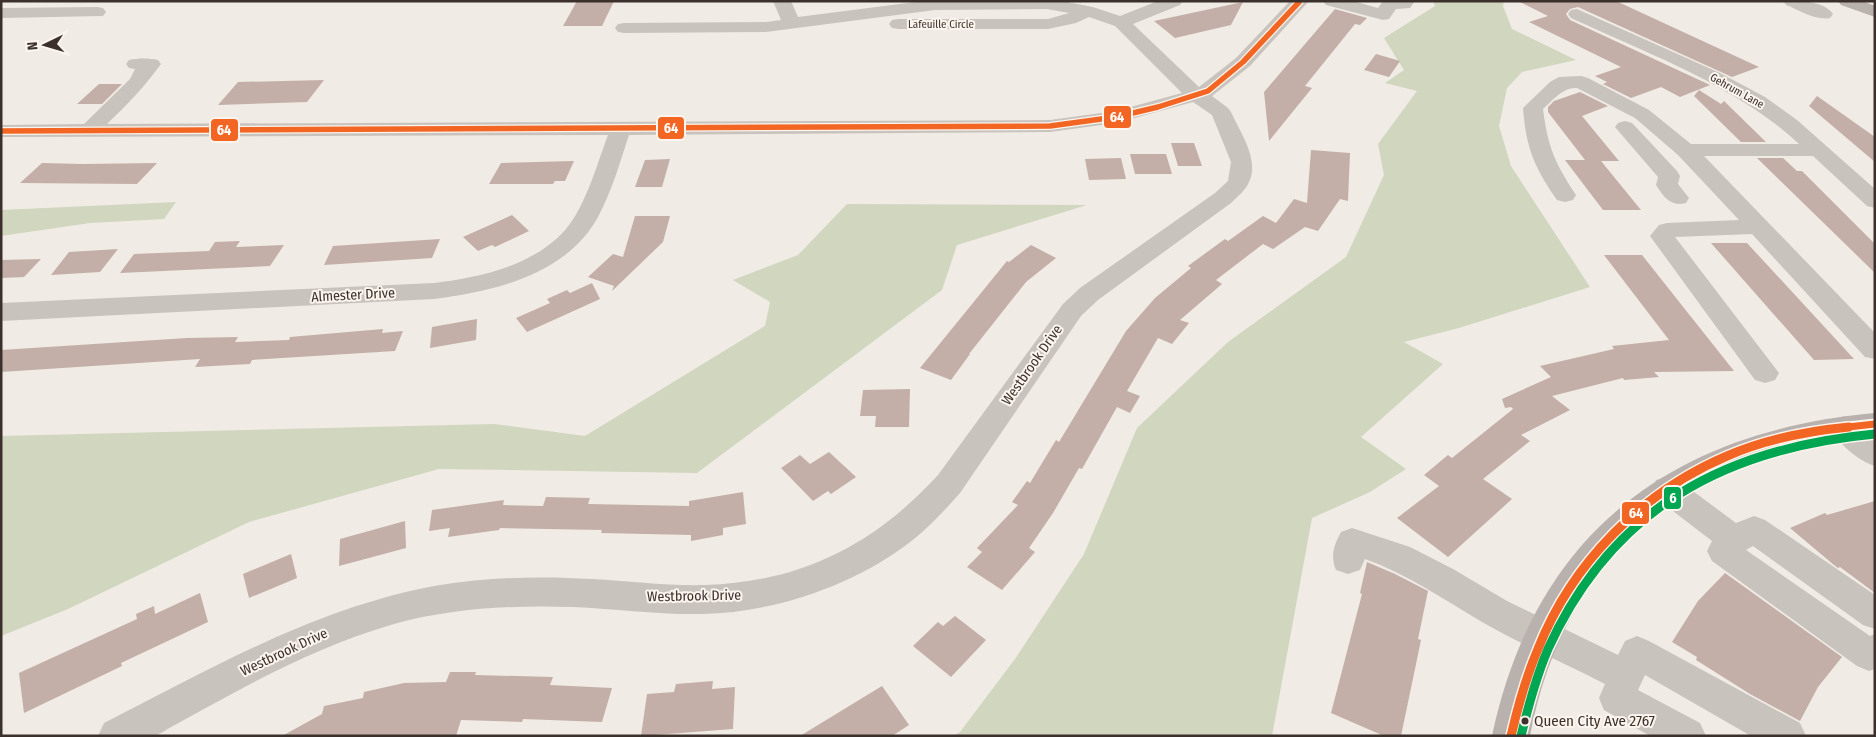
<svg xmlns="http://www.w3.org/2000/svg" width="1876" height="737" font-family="'Fira Sans Condensed',sans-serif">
<rect width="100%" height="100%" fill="#f0ebe5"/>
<g fill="#d1d6bf">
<path d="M1433,1H1504L1503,6L1512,29L1576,60L1522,72L1507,88L1499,126L1511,166L1590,287L1459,328L1404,342L1443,364L1361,437L1406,469L1370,492L1312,518L1272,736H953L960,732L1015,659L1084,554L1137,428L1228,342L1346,257L1384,175L1378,144L1417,91L1385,83L1404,70L1384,38L1435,6Z"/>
<path d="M176,202L164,219L90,223L1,236V210Z"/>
<path d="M847,204L1087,205L957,245L942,290L697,473L439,469L249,522L68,609L1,636V436L494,424L585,436L765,326L770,302L733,280L798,255Z"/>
</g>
<g fill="#c3afa7">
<path d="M577,1H614L602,26H563Z"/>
<path d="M1518,1H1616L1759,67L1732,77L1578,7L1570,9L1566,14L1570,20L1710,85L1680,97L1661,87L1631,98L1603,84L1607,82L1595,76L1621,67L1529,22L1548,16Z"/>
<path d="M1243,2L1231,25L1175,38L1154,21Z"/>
<path d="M1335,9L1367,18L1360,25L1355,24L1305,86L1312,88L1269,141L1264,92Z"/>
<path d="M1376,54L1400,61L1389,77L1364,70Z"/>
<path d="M324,80L307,102L218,105L238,82Z"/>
<path d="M99,84H122L102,104H77Z"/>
<path d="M1699,90L1721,104L1724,101L1766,142H1741L1694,96Z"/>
<path d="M1580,92L1608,106L1582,116L1619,161H1601L1641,210H1603L1565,160H1585L1548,112V107L1554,101Z"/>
<path d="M1817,96L1875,137V162L1809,106Z"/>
<path d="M1171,143H1194L1202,166H1178Z"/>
<path d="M1311,150L1350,153L1348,201L1340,199L1318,231L1305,227L1273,249L1263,244L1216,280L1222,284L1180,320L1189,323L1172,344L1158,338L1127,391L1140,396L1130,413L1117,407L1082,469L1079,468L1053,513L1029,548L1035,552L1002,590L967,567L982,552L977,548L1018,505L1012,502L1027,481L1030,483L1056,440L1059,442L1126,331L1155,298L1191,268L1188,266L1225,239L1228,241L1263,216L1276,223L1294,199L1307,203Z"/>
<path d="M1130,154H1166L1172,174H1135Z"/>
<path d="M1121,158L1126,179L1089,180L1085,159Z"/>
<path d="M1757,158H1783L1797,171H1802L1875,244V273Z"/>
<path d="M670,159L662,187H635L645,160Z"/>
<path d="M574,161L565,181H555L553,184H489L501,163Z"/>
<path d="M42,163L83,164L157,163L137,184L20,183Z"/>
<path d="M512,215L529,231L495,247L492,245L478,251L463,237Z"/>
<path d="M635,216H670L663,242L612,291L614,286L588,277L613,254L623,257Z"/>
<path d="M440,239L432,258L324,265L333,246Z"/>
<path d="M240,241L236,247L284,245L270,266L120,273L134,254L209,251L215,242Z"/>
<path d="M1711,243H1747L1854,359L1814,360Z"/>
<path d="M1031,245L1056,258L1026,282L969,354H970L951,380L920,368L1007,261L1009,262Z"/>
<path d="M118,249L100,272L51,275L69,252Z"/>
<path d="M1604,255H1642L1734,371L1654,372L1659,377L1624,380L1623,378L1552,396L1570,410L1521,435L1530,441L1483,479L1512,499L1448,557L1397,518L1439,486L1424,475L1448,455L1452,458L1513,409L1511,407L1505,408L1502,399L1551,377L1540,366L1614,349L1612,346L1669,340Z"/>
<path d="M41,259L24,277L1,278V260Z"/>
<path d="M592,283L600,299L527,332L516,318L550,303L547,299L567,290L570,293Z"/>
<path d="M477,319L476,340L430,348L432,327Z"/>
<path d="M383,329L382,333L403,331L395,351L252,360L250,364L195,367L200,359L1,372V350L187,338L238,337L235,342L289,340L290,337Z"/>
<path d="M910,389L909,427H875L876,416H860L863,390Z"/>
<path d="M829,452L856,477L831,494L828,491L813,501L781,468L800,455L810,464Z"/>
<path d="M743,492L746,524L723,528V535L691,541V535L601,533L602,530L500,528L499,530L448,537L450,528L429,531L432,510L504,500L503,505L543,506L546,497L590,498L588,504L689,506V501Z"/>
<path d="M1875,501V593L1840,567L1838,568L1834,565L1790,528L1825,513L1827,515Z"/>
<path d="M405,521L406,548L339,566L340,539Z"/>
<path d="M291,554L297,578L249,598L243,574Z"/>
<path d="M1367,562L1395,574L1428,591L1418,639L1421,640L1401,736H1384L1331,713L1362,594L1360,593Z"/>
<path d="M1725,573L1842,657L1818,687L1800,721L1750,694L1696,660L1697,657L1672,642L1698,601Z"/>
<path d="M200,593L208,622L121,663L122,666L24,713L19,673L137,619L136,614L154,606L155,614Z"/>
<path d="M955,616L986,640L951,677L913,646L938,622L943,626Z"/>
<path d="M450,672H476L475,675L553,677L550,685L612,688L602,722L523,719L522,722L461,720L456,736H282L322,714L324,706L363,698L364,692L404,683L446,682Z"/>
<path d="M713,681L712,689L735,687L733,729L641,736L647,694L674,692L676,684Z"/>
<path d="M882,686L909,725L892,736H800Z"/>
</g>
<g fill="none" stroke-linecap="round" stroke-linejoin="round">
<g fill="#c9c3be" fill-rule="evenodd">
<path d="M773,1H791L798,17L923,1H1062L1093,7L1120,16L1158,1H1183L1180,5L1133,24L1199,87L1236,58L1290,1H1309L1250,66L1212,96L1228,108L1231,112C1240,132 1260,160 1249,182C1246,190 1237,197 1231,203L1098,300L1081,316L960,493C946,509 931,525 914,539C856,585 777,612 703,614C660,615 617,609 573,607C514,605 452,608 394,624C335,641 281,667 228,696C210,706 192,715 175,725C168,728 161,734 154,736C141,737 113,736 98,736L104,723C212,668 319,606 440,585C490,577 542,576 592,579C630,581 667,586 705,585C801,582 874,545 938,475L1063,304L1080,288L1215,193L1228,181L1231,162L1212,115L1193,102L1116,123L1050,132L629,135C620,162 612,191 598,217C566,275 495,291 434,299L1,321V303L434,283C480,277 534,266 566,229C586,205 597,164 608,135L1,137V125L84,124L130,79L135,69L129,68L126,64L129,60C139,58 148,58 158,60L161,64C145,86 127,105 107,124L1050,120L1116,111L1182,93L1115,26L1089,17L1076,23L1048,29H898L892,28L889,24L892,20L898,19H1048L1069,13L1047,9L935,10L766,32L624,33L618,32L615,28L618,24L624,23L766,22L781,20Z"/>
<path d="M1323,1H1353L1378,8L1383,1H1415L1410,8L1396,9L1389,19L1383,20L1326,5Z"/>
<path d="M1783,1C1799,1 1823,0 1833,14L1830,18C1816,21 1799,10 1786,5Z"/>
<path d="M97,7L103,8L106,12L103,16L1,18V8Z"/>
<path d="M1577,9L1720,73L1765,97L1797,120L1875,189V208L1867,206L1813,156H1704L1875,333V359L1865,357L1752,234L1675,237L1779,373L1775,380L1765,383L1755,380L1650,236L1659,225L1667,223L1739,220L1678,155L1635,118L1577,88C1563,87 1553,100 1543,109C1548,148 1555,163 1576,195L1573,200L1565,202L1557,200C1534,167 1526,148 1523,108L1550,82L1559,77L1581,76L1588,78L1649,110L1691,144H1799C1736,85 1648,54 1571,18L1568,14L1571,10Z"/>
<path d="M1625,121L1632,123L1677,171L1680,176L1678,184L1689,198L1686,203C1670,207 1664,197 1656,185L1658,177L1615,127L1618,123Z"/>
<path d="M1844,416L1854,419L1875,437V466C1858,461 1838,443 1829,427L1834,419Z"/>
<path d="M1667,477L1678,480L1736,523L1754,516L1765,520L1875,595V629L1863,625L1753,546L1746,550L1870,636L1875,634V669L1869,671L1857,666L1712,561L1707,551L1712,541L1656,498L1652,489L1656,480Z"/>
<path d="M1352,528L1410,547L1453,569L1507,601L1618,655L1625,641L1637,636L1649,641L1800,723L1806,736H1751L1645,675L1638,690L1700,723L1706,736H1650L1604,710L1599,698L1605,684C1564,663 1522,645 1482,622C1443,599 1407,574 1365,559L1360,570L1348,574L1336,570C1330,556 1334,545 1341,532Z"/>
</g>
<g fill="#b8b1ad" fill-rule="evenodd">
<path d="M1838,1H1863L1875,6V17L1841,5Z"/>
<path d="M1875,413V435C1835,438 1794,444 1756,458C1630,504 1554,607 1530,736H1492C1535,532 1673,431 1875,413Z"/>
</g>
<g stroke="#fbf5ee" stroke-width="8">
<path id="bus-1-far2" d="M1,131L1050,126L1116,117L1158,107L1208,91L1243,62L1300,1"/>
</g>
<g stroke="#fbf5ee" stroke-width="11">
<path id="bus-1-far1" d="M1839,428L1875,424"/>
</g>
<g stroke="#fbf5ee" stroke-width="12">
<path id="bus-1" d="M1511,736C1518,706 1526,677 1538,649C1572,563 1642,492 1727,456C1766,439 1808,431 1849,427"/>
</g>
<g stroke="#fbf5ee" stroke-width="12">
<path id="bus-2" d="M1521,736C1528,707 1536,677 1548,649C1612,508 1725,448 1875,434"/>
</g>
<use href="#bus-1-far2" stroke="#f26522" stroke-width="5.5"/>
<use href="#bus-1-far1" stroke="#f26522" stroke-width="7"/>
<use href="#bus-1" stroke="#f26522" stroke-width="9"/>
<use href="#bus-2" stroke="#00a651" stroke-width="9"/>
</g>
<circle fill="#3b302b" stroke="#fbf5ee" stroke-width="2" cx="1525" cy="721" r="4.5"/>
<g text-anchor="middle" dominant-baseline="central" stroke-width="4" stroke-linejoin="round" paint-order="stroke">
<g font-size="11" fill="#3b302b" stroke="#fbf5ee">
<text x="941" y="24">Lafeuille Circle</text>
<text transform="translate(1737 91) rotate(29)">Gehrum Lane</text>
</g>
<g font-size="14" fill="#3b302b" stroke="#fbf5ee">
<text transform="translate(353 295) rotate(-3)">Almester Drive</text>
<text transform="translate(1032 365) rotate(-55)">Westbrook Drive</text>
<text transform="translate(694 596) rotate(-1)">Westbrook Drive</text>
<text transform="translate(284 652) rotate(-25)">Westbrook Drive</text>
</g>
<g font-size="15" fill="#3b302b" stroke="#fbf5ee" text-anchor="start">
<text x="1534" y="721">Queen City Ave 2767</text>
</g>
</g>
<g stroke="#fbf5ee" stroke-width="2">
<rect x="1103" y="105" width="29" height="24" rx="5" fill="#f26522"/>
<rect x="657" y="116" width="28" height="24" rx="5" fill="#f26522"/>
<rect x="210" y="118" width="29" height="24" rx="5" fill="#f26522"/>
<rect x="1663" y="486" width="19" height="24" rx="5" fill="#00a651"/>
<rect x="1621" y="501" width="29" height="24" rx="5" fill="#f26522"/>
</g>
<g font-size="14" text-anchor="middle" font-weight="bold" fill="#fff">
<text x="1117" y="122">64</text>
<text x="671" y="133">64</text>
<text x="224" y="135">64</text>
<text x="1673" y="503">6</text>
<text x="1636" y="518">64</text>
</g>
<rect width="1876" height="737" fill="none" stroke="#3b302b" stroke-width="5"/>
<g transform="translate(45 45) rotate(265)" stroke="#fbf5ee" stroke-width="4" paint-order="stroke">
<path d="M0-4L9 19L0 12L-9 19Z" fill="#3b302b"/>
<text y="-8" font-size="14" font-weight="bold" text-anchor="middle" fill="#3b302b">N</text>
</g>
</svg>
